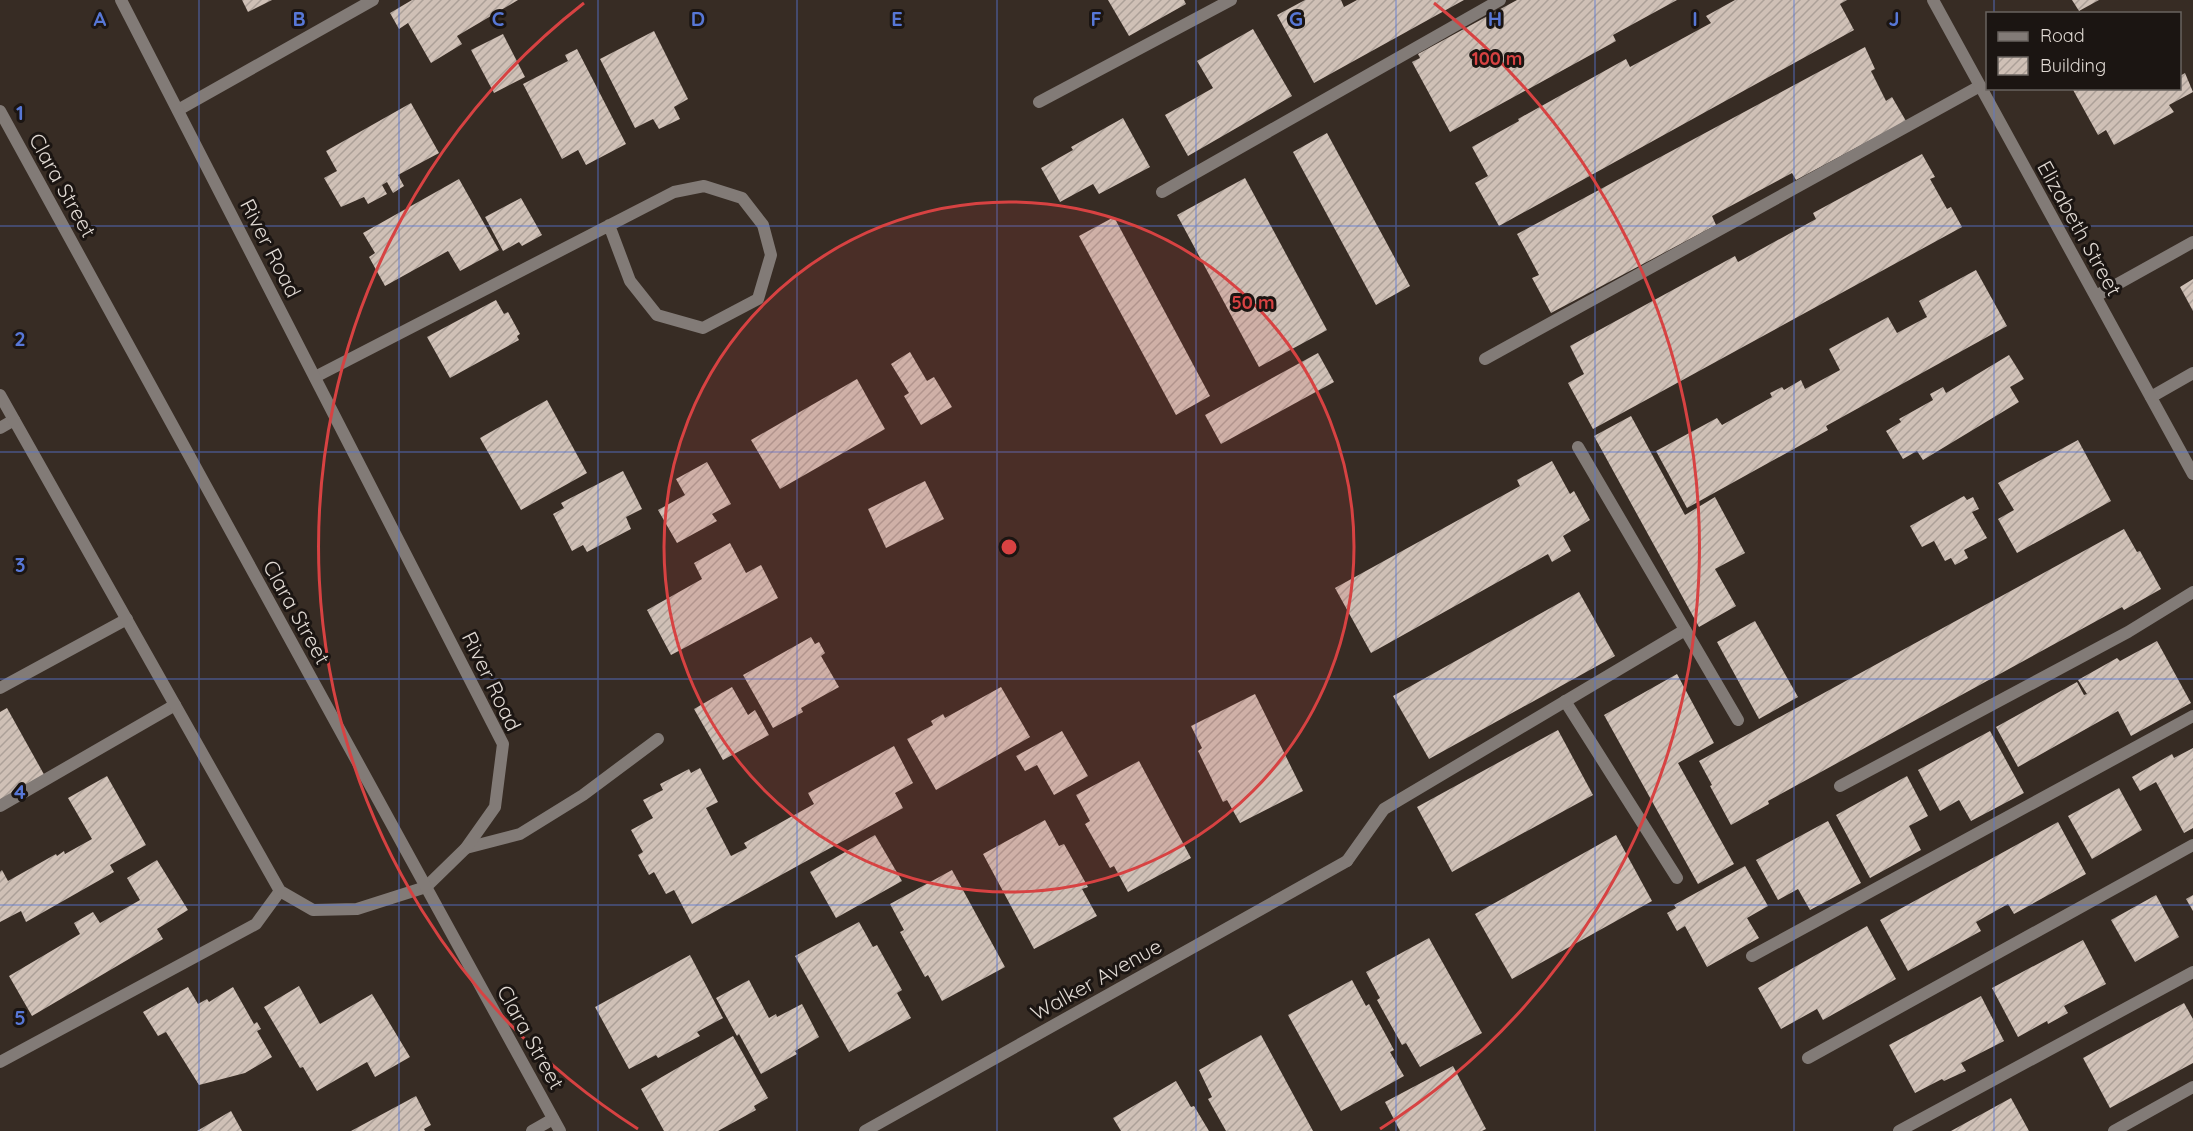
<svg xmlns="http://www.w3.org/2000/svg" width="2193" height="1131" font-family="Quicksand,sans-serif">
<defs>
<pattern id="building-hatch" width="6" height="6" patternUnits="userSpaceOnUse" patternTransform="scale(1.5)"><rect width="6" height="6" fill="#cfc0b6"/><path d="M-1 1l2-2M0 6l6-6M5 7l2-2" fill="none" stroke="#aca098"/></pattern>
</defs>
<rect width="100%" height="100%" fill="#372c24"/>
<g fill="url(#building-hatch)">
<path d="M242,0H272L248,12Z"/>
<path d="M412,0H518L457,36L462,44L431,63L408,23L399,29L390,13Z"/>
<path d="M1108,0H1184L1186,4L1129,36Z"/>
<path d="M1305,0H1341L1344,7L1357,0H1464L1314,83L1277,15Z"/>
<path d="M1517,0H1677L1613,35L1616,41L1450,132L1412,62L1420,58L1418,54Z"/>
<path d="M1735,0H1847L1840,4L1854,30L1499,226L1475,183L1488,176L1472,147L1519,121L1518,119L1626,59L1630,67L1711,23L1706,16Z"/>
<path d="M2072,0H2099L2079,11Z"/>
<path d="M1253,29L1292,96L1188,156L1165,115L1213,88L1197,61Z"/>
<path d="M654,31L688,99L674,107L680,119L659,129L653,119L635,128L600,59Z"/>
<path d="M503,34L525,77L494,93L471,50Z"/>
<path d="M1865,47L1875,69L1871,71L1886,101L1892,97L1906,121L1796,180L1792,173L1712,216L1716,225L1551,313L1532,278L1539,275L1517,234Z"/>
<path d="M577,49L626,144L586,165L578,150L562,159L523,84L568,61L565,55Z"/>
<path d="M2185,73L2193,92L2169,105L2174,112L2114,145L2106,130L2098,135L2072,88H2180V76Z"/>
<path d="M411,103L439,153L398,175L404,186L393,193L387,182L382,185L387,194L368,204L364,197L341,207L324,178L337,171L326,151Z"/>
<path d="M1123,118L1150,167L1099,194L1093,184L1060,202L1041,168L1073,150L1071,147Z"/>
<path d="M1327,133L1410,286L1376,305L1293,152Z"/>
<path d="M1922,154L1935,177L1930,179L1947,209L1951,207L1962,227L1593,429L1568,383L1584,374L1570,346L1735,256L1738,262L1816,219L1813,213Z"/>
<path d="M1245,178L1327,330L1259,367L1177,215Z"/>
<path d="M459,179L499,250L460,271L448,251L385,286L369,257L375,253L363,233Z"/>
<path d="M521,198L542,235L522,246L519,242L503,251L485,217Z"/>
<path d="M1114,217L1210,396L1176,415L1079,236Z"/>
<path d="M1976,270L2007,326L1826,426L1828,430L1687,508L1656,451L1717,418L1722,425L1772,397L1770,393L1782,387L1784,390L1801,380L1805,389L1840,370L1829,349L1888,317L1897,333L1927,317L1919,301Z"/>
<path d="M2193,279V311L2180,287Z"/>
<path d="M496,300L504,314L508,312L520,334L517,336L519,340L450,378L427,337Z"/>
<path d="M910,352L927,381L934,377L952,407L921,425L904,396L909,393L891,364Z"/>
<path d="M1318,353L1334,382L1221,444L1205,415Z"/>
<path d="M2009,355L2024,379L2010,387L2019,402L1923,460L1917,451L1903,459L1886,431L1901,422L1899,419L1933,400L1930,394L1943,387L1946,393Z"/>
<path d="M857,379L885,429L780,489L751,440Z"/>
<path d="M547,400L587,473L521,510L480,438Z"/>
<path d="M1631,416L1685,515L1715,497L1745,553L1715,569L1736,606L1699,627L1594,436Z"/>
<path d="M2078,440L2111,501L2017,553L1998,519L2014,510L1998,483Z"/>
<path d="M1552,461L1570,494L1574,491L1590,520L1563,536L1571,551L1552,562L1548,554L1371,653L1335,588L1520,486L1517,480Z"/>
<path d="M707,462L731,504L712,514L717,521L677,543L658,510L685,495L676,479Z"/>
<path d="M623,471L642,509L626,517L631,529L587,552L583,545L572,551L553,514L564,508L561,503Z"/>
<path d="M925,481L944,519L886,548L868,509Z"/>
<path d="M1964,496L1967,500L1973,497L1979,509L1972,512L1987,538L1964,550L1968,558L1955,565L1951,558L1945,561L1934,541L1922,547L1910,526Z"/>
<path d="M2124,529L2137,552L2140,551L2161,589L2124,610L2122,607L1768,801L1769,804L1731,825L1710,786L1712,785L1699,761Z"/>
<path d="M730,543L746,573L761,565L778,598L671,655L647,610L702,579L694,563Z"/>
<path d="M1579,592L1615,656L1429,759L1393,696Z"/>
<path d="M1755,621L1798,697L1759,719L1717,642Z"/>
<path d="M811,637L815,644L819,642L825,653L821,656L839,687L801,708L803,712L773,728L743,675Z"/>
<path d="M2157,641L2191,703L2131,736L2118,711L2018,767L1996,727L2077,682L2084,695L2087,694L2078,680L2117,658L2120,661Z"/>
<path d="M1677,674L1714,743L1678,763L1734,864L1698,884L1604,715Z"/>
<path d="M732,687L748,715L755,710L769,735L723,760L694,709Z"/>
<path d="M1001,687L1030,737L936,790L907,739L933,725L931,721L943,714L945,718Z"/>
<path d="M1255,694L1303,791L1240,823L1227,800L1223,802L1198,751L1202,748L1191,726Z"/>
<path d="M7,708L46,778L0,804V712Z"/>
<path d="M1558,730L1593,795L1452,872L1417,807Z"/>
<path d="M1062,731L1088,776L1054,795L1037,765L1025,771L1016,756Z"/>
<path d="M1990,731L2024,793L1971,821L1959,800L1940,811L1918,770Z"/>
<path d="M894,746L913,783L895,793L903,808L692,924L674,890L666,894L654,872L649,875L638,855L643,852L631,830L653,818L643,800L663,790L660,784L689,769L691,773L700,768L718,802L706,808L731,856L747,848L744,843L814,804L808,793Z"/>
<path d="M2193,748V828L2184,833L2156,782L2140,791L2132,777L2172,754L2174,758Z"/>
<path d="M1139,761L1191,858L1128,892L1114,866L1110,868L1085,824L1090,821L1076,795Z"/>
<path d="M107,776L146,845L110,865L114,872L26,922L21,911L0,922V872L2,870L8,881L56,854L57,856L64,851L65,854L92,839L68,798Z"/>
<path d="M1907,776L1928,816L1909,826L1921,850L1870,878L1836,815Z"/>
<path d="M2119,788L2142,830L2092,859L2068,816Z"/>
<path d="M1045,820L1059,846L1064,844L1088,887L1082,889L1097,916L1034,949L983,854Z"/>
<path d="M1828,821L1861,883L1810,910L1798,889L1778,900L1756,860Z"/>
<path d="M2058,822L2086,874L2014,914L2008,904L1976,922L1981,931L1908,971L1880,920Z"/>
<path d="M875,835L902,881L836,918L810,872Z"/>
<path d="M1616,835L1652,901L1512,979L1475,914Z"/>
<path d="M157,860L188,910L157,929L163,939L32,1016L9,976L80,934L74,923L93,912L100,923L140,900L127,878Z"/>
<path d="M1745,866L1768,906L1747,918L1759,938L1707,967L1685,926L1677,931L1667,913L1676,908L1674,905Z"/>
<path d="M952,870L1005,967L942,1001L928,975L925,977L900,932L904,930L890,904Z"/>
<path d="M2156,895L2179,937L2135,962L2111,920Z"/>
<path d="M2193,895V911L2186,899Z"/>
<path d="M859,922L873,947L877,945L902,990L897,993L911,1018L849,1052L795,956Z"/>
<path d="M1867,926L1896,979L1823,1020L1817,1009L1781,1029L1758,988Z"/>
<path d="M1429,938L1482,1033L1420,1067L1406,1043L1402,1045L1377,1000L1380,998L1366,972Z"/>
<path d="M2083,940L2106,984L2064,1006L2068,1013L2048,1024L2047,1021L2018,1037L1992,988Z"/>
<path d="M690,955L723,1018L697,1032L700,1036L658,1058L656,1055L629,1069L595,1007Z"/>
<path d="M749,980L769,1018L776,1014L777,1017L802,1004L819,1037L795,1051L797,1054L761,1074L739,1034L737,1036L716,998Z"/>
<path d="M1352,980L1366,1006L1369,1004L1394,1050L1390,1052L1404,1076L1341,1111L1288,1015Z"/>
<path d="M299,986L320,1024L372,994L410,1057L375,1077L367,1062L317,1091L303,1067L300,1068L264,1007Z"/>
<path d="M188,987L198,1004L207,999L209,1002L233,987L254,1024L257,1022L261,1029L257,1031L272,1057L245,1073L199,1085L166,1032L158,1036L143,1012Z"/>
<path d="M1981,996L2004,1041L1961,1063L1966,1071L1944,1081L1942,1079L1915,1093L1889,1045Z"/>
<path d="M2184,1003L2193,1019V1063L2110,1108L2083,1058Z"/>
<path d="M1261,1035L1313,1131H1226L1208,1099L1212,1097L1199,1070Z"/>
<path d="M733,1036L768,1098L754,1106L756,1110L718,1131H664L641,1089Z"/>
<path d="M1453,1066L1486,1129L1482,1131H1400L1385,1102Z"/>
<path d="M1176,1081L1191,1107L1194,1106L1209,1131H1121L1113,1118Z"/>
<path d="M416,1096L431,1125L424,1129L425,1131H351Z"/>
<path d="M2011,1098L2029,1131H1951Z"/>
<path d="M231,1111L242,1131H197Z"/>
</g>
<g fill="none" stroke-linecap="round" stroke-linejoin="round">
<g stroke="#827b77" stroke-width="12">
<path d="M1039,102L1231,0"/>
<path d="M178,110L373,0"/>
<path d="M1162,192L1500,0"/>
<path d="M2096,296L2193,242"/>
<path d="M1485,359L1980,86"/>
<path d="M315,377L674,192L704,186L742,198L763,225L771,255L758,299L703,328L657,315L630,281L609,225"/>
<path d="M2151,397L2193,373"/>
<path d="M0,428L14,420"/>
<path d="M1578,447L1738,720"/>
<path d="M0,688L127,619"/>
<path d="M1565,701L1677,878"/>
<path d="M1840,786L2128,632L2193,592"/>
<path d="M0,806L175,705"/>
<path d="M466,848L520,834L583,795L658,739"/>
<path d="M1347,861L1384,809L1685,630"/>
<path d="M1752,956L2193,716"/>
<path d="M1808,1058L2193,845"/>
<path d="M0,1062L256,924L280,891"/>
<path d="M532,1131L553,1119"/>
<path d="M1899,1131L2193,972"/>
<path d="M2114,1131L2193,1087"/>
</g>
<g stroke="#827b77" stroke-width="12">
<path d="M1933,0L2193,474"/>
<path d="M0,395L280,891L313,910L357,909L426,887L466,848L495,807L503,744L121,0"/>
<path d="M865,1131L1347,861"/>
</g>
<path stroke="#827b77" stroke-width="12" d="M0,111L560,1131"/>
</g>
<path fill="none" stroke="#5777d6" stroke-width="1.5" stroke-opacity="0.55" d="M199,0V1131M399,0V1131M598,0V1131M797,0V1131M997,0V1131M1196,0V1131M1396,0V1131M1595,0V1131M1794,0V1131M1994,0V14M1994,88V1131M0,226H2193M0,452H2193M0,679H2193M0,905H2193"/>
<circle cx="1009" cy="547" r="345" fill="#d74242" fill-opacity=".12"/>
<g fill="none" stroke="#d74242" stroke-width="3">
<circle cx="1009" cy="547" r="345"/>
<path d="M638 1129A690 690 0 0 1 584 3M1434 3A690 690 0 0 1 1380 1129"/>
</g>
<g text-anchor="middle" dominant-baseline="central" stroke-width="6" stroke-linejoin="round" paint-order="stroke">
<g font-size="21" fill="#dfd8d2" stroke="#1b1512">
<text transform="translate(63 185) rotate(61)">Clara Street</text>
<text transform="translate(2080 228) rotate(61)">Elizabeth Street</text>
<text transform="translate(271 248) rotate(63)">River Road</text>
<text transform="translate(297 612) rotate(61)">Clara Street</text>
<text transform="translate(492 681) rotate(64)">River Road</text>
<text transform="translate(1096 979) rotate(-29)">Walker Avenue</text>
<text transform="translate(531 1037) rotate(61)">Clara Street</text>
</g>
</g>
<g font-size="20" text-anchor="middle" font-weight="bold" fill="#5777d6" stroke="#1b1512" stroke-width="6" stroke-linejoin="round" paint-order="stroke">
<text x="100" y="26">A</text>
<text x="299" y="26">B</text>
<text x="498" y="26">C</text>
<text x="698" y="26">D</text>
<text x="897" y="26">E</text>
<text x="1096" y="26">F</text>
<text x="1296" y="26">G</text>
<text x="1495" y="26">H</text>
<text x="1695" y="26">I</text>
<text x="1894" y="26">J</text>
<text x="20" y="120">1</text>
<text x="20" y="346">2</text>
<text x="20" y="572">3</text>
<text x="20" y="799">4</text>
<text x="20" y="1025">5</text>
</g>
<circle cx="1009" cy="547" r="9" fill="#d74242" stroke="#1b1512" stroke-width="3"/>
<g font-size="18" text-anchor="middle" font-weight="bold" fill="#d74242" stroke="#1b1512" stroke-width="6" stroke-linejoin="round" paint-order="stroke">
<text x="1497" y="65">100 m</text>
<text x="1253" y="309">50 m</text>
</g>
<rect x="1986" y="12" width="195" height="78" fill="#1b1512" stroke="#69635f" stroke-width="1.5"/>
<rect x="1998" y="32" width="30" height="9" fill="#827b77" stroke="#69635f" stroke-width="1.5"/>
<text x="2040" y="42" font-size="18" fill="#dfd8d2">Road</text>
<rect x="1998" y="57" width="30" height="18" fill="url(#building-hatch)" stroke="#69635f" stroke-width="1.5"/>
<text x="2040" y="72" font-size="18" fill="#dfd8d2">Building</text>
</svg>
